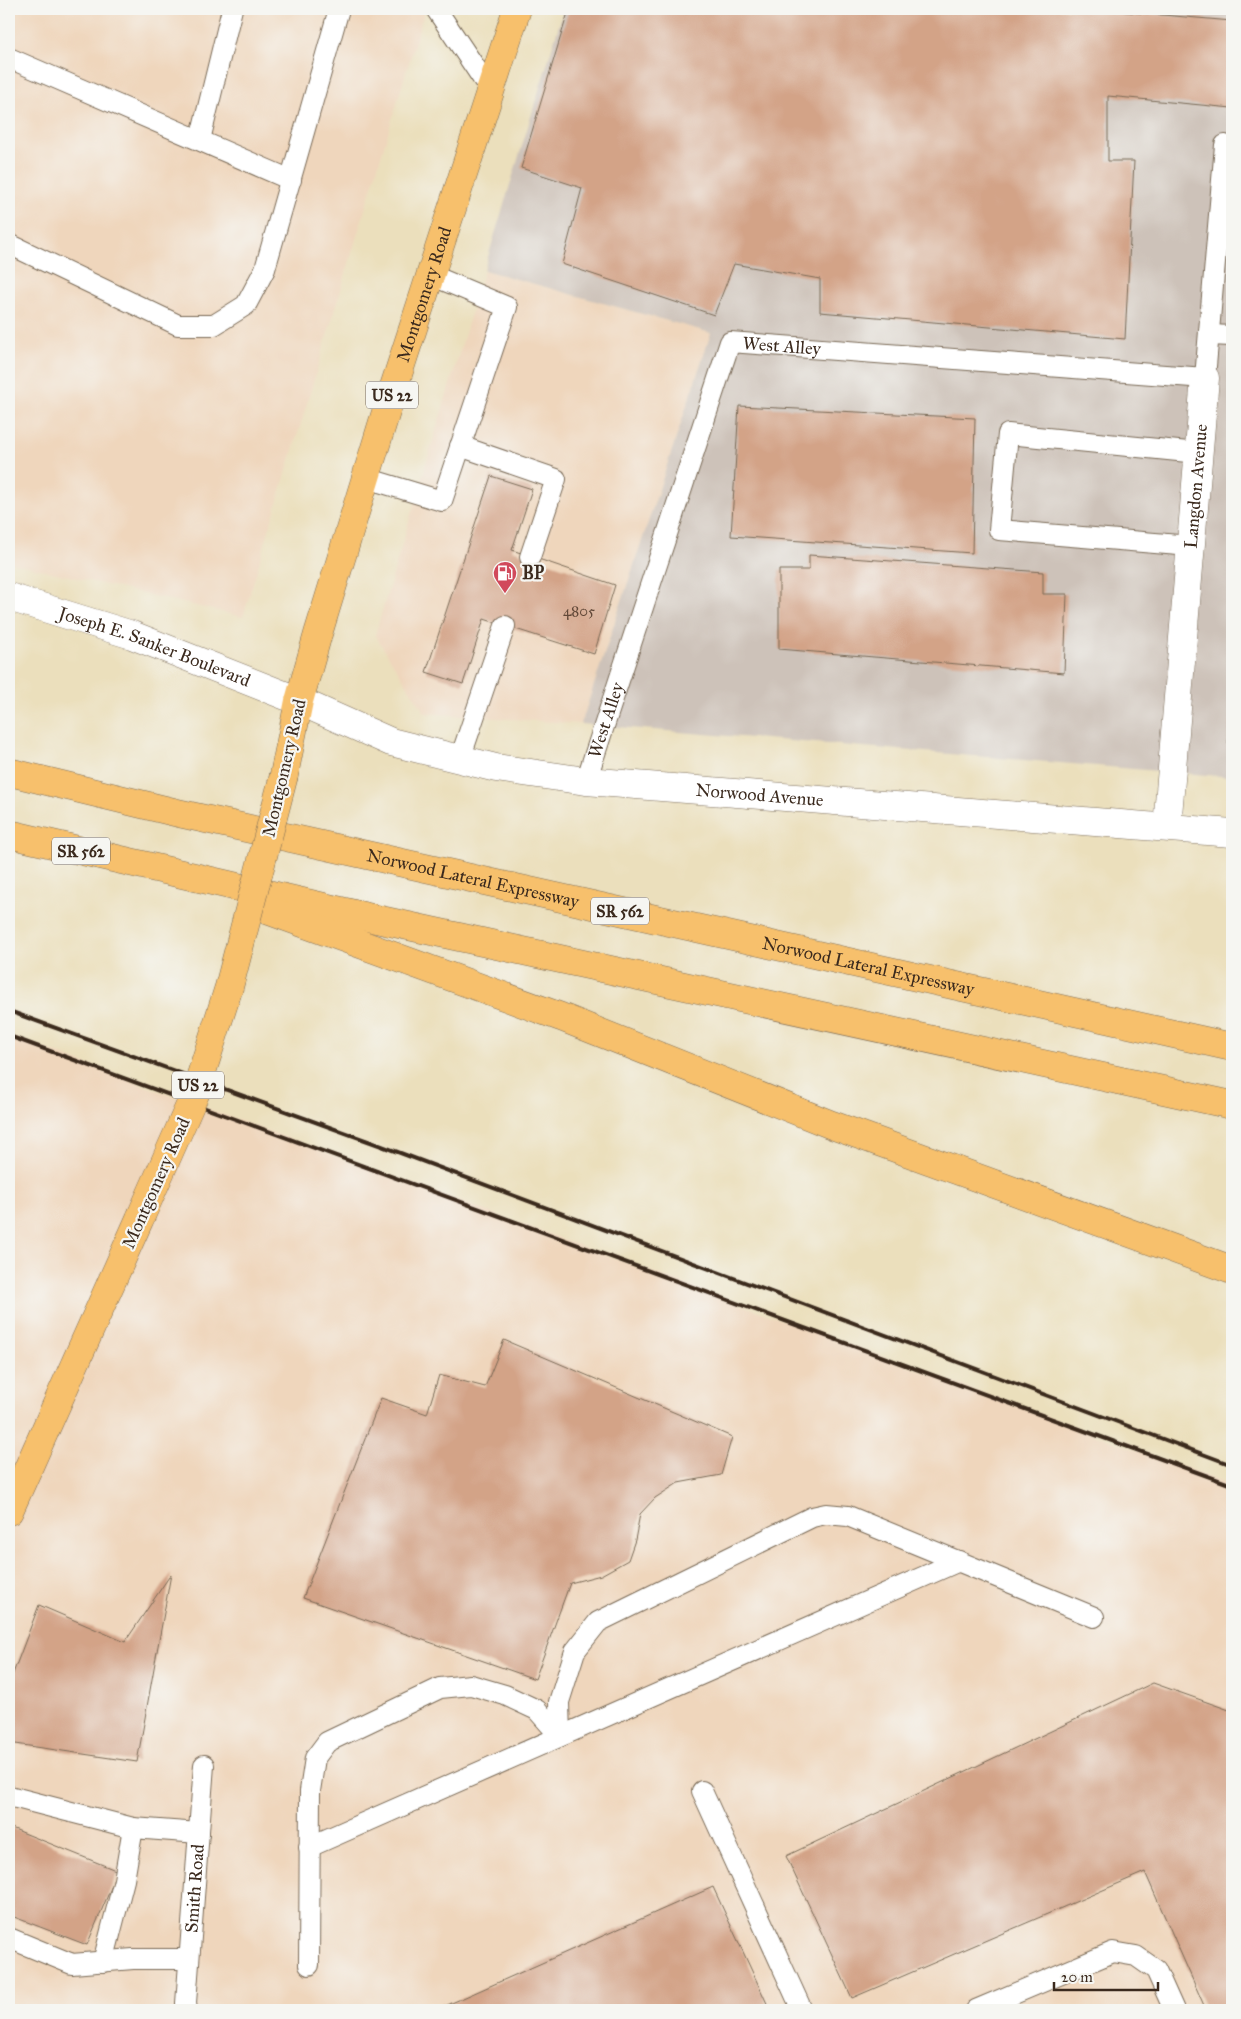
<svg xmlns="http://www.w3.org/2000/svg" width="1241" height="2019" font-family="'IM FELL Great Primer',serif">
<rect width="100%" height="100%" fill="#f6f6f2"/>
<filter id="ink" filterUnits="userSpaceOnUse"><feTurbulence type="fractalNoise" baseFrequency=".02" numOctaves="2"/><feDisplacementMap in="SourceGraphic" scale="10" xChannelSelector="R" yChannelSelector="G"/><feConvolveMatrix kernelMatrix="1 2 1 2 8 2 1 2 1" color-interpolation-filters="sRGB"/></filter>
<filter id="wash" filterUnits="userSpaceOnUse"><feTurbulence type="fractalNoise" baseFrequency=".0096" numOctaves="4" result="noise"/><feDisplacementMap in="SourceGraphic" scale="20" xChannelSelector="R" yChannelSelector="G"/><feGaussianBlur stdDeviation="1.12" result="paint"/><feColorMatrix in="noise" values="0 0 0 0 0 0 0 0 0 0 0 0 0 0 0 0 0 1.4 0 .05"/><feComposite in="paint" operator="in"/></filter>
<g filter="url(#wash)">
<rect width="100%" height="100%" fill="#ebdfbc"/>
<g fill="#efd6bc">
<path d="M9,9H425L243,617L9,562Z"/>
<path d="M484,270L711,333L581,724L425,713L375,635Z"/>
<path d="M9,1036L1232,1485V2010H9Z"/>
</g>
<path fill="#cdc2b9" d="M564,9H1206L1228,11L1232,9V777L581,724L711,333L484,270Z"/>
<g id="blocks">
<g fill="#d3a387">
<path d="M569,9H1093L1232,21V108L1108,96V161H1134L1125,339L820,312V279L734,264L714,315L562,264L582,188L521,168Z"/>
<path d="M739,406L975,418L972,553L731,536Z"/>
<path d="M491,476L532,489L512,550L615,585L594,654L484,619L463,684L426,672Z"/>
<path d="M809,555L1043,572V594H1067L1064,673L779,649V570H809Z"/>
<path d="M1231,715H1232V744L1228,743Z"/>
<path d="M504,1340L732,1437L721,1475L678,1483L655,1498L640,1514L635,1540L628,1560L601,1575L570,1583L535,1679L303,1598L381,1398L427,1414L439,1375L485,1387Z"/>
<path d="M171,1574L137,1762L9,1743V1684L39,1605L125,1642Z"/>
<path d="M1153,1683L1232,1711V2010H1206L1145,1872L852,1998L786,1856Z"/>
<path d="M9,1827L118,1871L87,1945L9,1915Z"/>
<path d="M713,1887L770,2010H436Z"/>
</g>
</g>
</g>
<g filter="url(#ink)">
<use href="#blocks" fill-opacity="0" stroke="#796955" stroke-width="1"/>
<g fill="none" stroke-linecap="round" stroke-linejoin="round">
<g stroke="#796955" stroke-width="22">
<g id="service">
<path d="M436,9L491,91"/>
<path d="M9,58L291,180"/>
<path d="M200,140L232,9"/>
<path d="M9,244L178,325H214L246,305L265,269L339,9"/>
<path d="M1210,335L1232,336"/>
<path d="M460,446L556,479L530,557"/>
<path d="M366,478L442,501L507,307L431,275"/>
<path d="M1191,546L999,530L1008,434L1198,453"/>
<path d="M460,759L505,626"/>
<path id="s1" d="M586,781L730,342L1205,378L1225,145"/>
<path d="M702,1791L802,2010"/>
<path d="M9,1796L133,1828"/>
<path d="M309,1847L959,1561"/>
<path d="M9,1938L72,1964L133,1959H189"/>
<path d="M103,1962L124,1880L133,1828L199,1833"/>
<path d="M309,1965L310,1791L315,1758L327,1742L440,1688L471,1685L505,1695L537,1710L560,1736L559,1702L575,1651L598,1622L812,1517L826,1514L848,1516L1094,1617"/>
<path id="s2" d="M187,2010L186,2003L204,1765"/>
<path d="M976,2010L1113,1952L1136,1956L1156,1970L1174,2010"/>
</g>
</g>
<g stroke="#796955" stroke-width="29">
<g id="minor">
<path id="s3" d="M9,597L132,635L299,701"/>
<path id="s4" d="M1167,827L1205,378"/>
</g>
</g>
<g stroke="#796955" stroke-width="29">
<g id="tertiary">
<path id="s5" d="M299,701L391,742L496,768L586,781L1232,833"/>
</g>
</g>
<g stroke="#796955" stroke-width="29">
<g id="primary">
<path id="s6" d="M284,775L299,701L318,634L389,402L517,9"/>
<path d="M9,1511L141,1216"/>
</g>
</g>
<g stroke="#796955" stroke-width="29">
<g id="motorway">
<path id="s7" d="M9,772L178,813L1232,1047"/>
<path d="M9,834L367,917L1232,1105"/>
<path d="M256,906L561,1017L832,1125L1232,1270"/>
</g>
</g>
<use href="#service" stroke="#fff" stroke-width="20"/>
<use href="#minor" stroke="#fff" stroke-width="28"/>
<use href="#tertiary" stroke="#fff" stroke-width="28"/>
<use href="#primary" stroke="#f7c06c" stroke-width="28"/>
<use href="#motorway" stroke="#f7c06c" stroke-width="28"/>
<g stroke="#3b2a1e" stroke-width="4">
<path d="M9,1011L379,1145L1232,1465"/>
<path d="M9,1036L1232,1485"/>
</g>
<g stroke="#796955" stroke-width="29" stroke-linecap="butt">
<path id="primary-bridge" d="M141,1216L195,1094L229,987L284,775"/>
</g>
<use href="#primary-bridge" stroke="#f7c06c" stroke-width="28"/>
</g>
</g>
<defs>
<g id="fuel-pin" transform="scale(1.25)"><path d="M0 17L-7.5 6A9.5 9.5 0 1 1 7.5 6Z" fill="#d1495b" stroke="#f6f6f2"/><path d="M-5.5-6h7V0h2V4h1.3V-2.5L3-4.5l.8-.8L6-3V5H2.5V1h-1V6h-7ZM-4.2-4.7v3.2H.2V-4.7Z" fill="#fff"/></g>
</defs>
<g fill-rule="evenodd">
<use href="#fuel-pin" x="505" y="573"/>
</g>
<g text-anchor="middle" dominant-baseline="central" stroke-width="4.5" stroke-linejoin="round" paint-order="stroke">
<g font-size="15" fill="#614838">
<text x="579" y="611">4805</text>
</g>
<g fill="#f6f6f2" stroke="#73675e" stroke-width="1">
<rect x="366" y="381.5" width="52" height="27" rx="4"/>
<rect x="52" y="837.5" width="58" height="27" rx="4"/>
<rect x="591" y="897.5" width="58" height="27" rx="4"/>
<rect x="172" y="1071.5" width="52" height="27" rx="4"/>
</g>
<g font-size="16" font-weight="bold" fill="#3b2a1e">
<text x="392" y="395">US 22</text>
<text x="81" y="851">SR 562</text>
<text x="620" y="911">SR 562</text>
<text x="198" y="1085">US 22</text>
</g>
<g font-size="18" fill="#3b2a1e" stroke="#f6f6f2">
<text stroke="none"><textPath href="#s6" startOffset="501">Montgomery Road</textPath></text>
<text stroke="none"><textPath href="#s1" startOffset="514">West Alley</textPath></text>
<text stroke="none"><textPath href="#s4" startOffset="342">Langdon Avenue</textPath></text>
<text stroke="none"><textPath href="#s3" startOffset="154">Joseph E. Sanker Boulevard</textPath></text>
<text stroke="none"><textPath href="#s1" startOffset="64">West Alley</textPath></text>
<text transform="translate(284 768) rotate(-77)">Montgomery Road</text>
<text stroke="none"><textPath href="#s5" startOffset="474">Norwood Avenue</textPath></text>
<text stroke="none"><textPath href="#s7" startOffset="476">Norwood Lateral Expressway</textPath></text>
<text stroke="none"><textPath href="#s7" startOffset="881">Norwood Lateral Expressway</textPath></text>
<text transform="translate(156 1183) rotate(-66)">Montgomery Road</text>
<text stroke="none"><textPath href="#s2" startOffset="122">Smith Road</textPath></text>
</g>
<g font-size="18" font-weight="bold" fill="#3b2a1e" stroke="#f6f6f2" text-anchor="start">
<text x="522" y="573">BP</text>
</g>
</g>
<rect width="1241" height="2019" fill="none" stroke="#f6f6f2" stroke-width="30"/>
<path d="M1054 1982v8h104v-8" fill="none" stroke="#3b2a1e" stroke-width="2.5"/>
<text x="1061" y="1982" font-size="15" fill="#3b2a1e" stroke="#f6f6f2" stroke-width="4" paint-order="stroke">20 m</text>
</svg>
